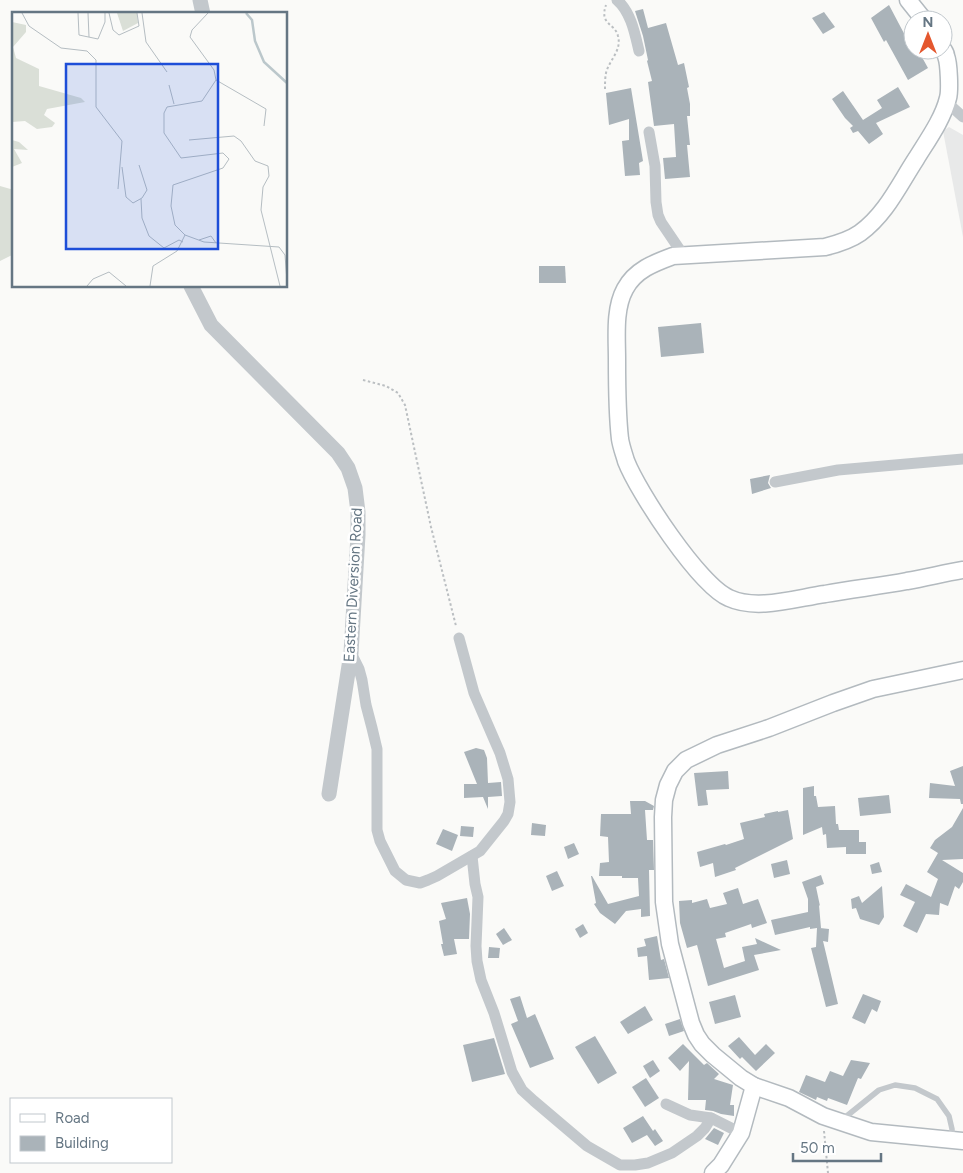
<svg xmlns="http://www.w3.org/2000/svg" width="963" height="1173" font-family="Figtree,sans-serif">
<rect width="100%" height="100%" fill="#fafaf8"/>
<path fill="#e8e9e9" d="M949,127L963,135V237L943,131Z"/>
<path fill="#dadfd7" d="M0,186L14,190V254L0,261Z"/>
<g fill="#aab3b9">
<path d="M889,5L908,41L913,38V50H918L928,68L908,80L886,40L884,42L871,18Z"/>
<path d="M643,9L648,28L666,23L678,65L684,63L689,87L687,88L690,104V116H687L690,145H687L690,177L665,179L663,158L676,157L674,124L654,126L648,82L652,81L647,61L648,60L643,36L635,11Z"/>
<path d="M824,12L835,27L823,34L812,18Z"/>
<path d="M898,87L910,107L876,123L883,134L869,144L858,131L853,133L850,128L853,126L845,118L832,99L843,91L863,120L882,108L877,100Z"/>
<path d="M631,88L643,161L639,163L640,175L625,176L622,141L629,140V119L609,125L606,93Z"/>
<path d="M539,266H565L566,283H539Z"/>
<path d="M701,323L704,353L661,357L658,327Z"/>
<path d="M770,475L768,483L771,488L752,494L750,479Z"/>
<path d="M476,748L484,750L487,758L488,783L501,782L502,796L488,797V809L483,797L464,798V784H477L464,752Z"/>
<path d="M963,766V804H961L960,799L929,798L930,783L955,786L950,771Z"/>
<path d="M728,771L729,789L706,790L708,805L698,806L694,773Z"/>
<path d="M814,786V796H816L818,807L835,806L836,824H838L839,830H859V842H866V854H846V847L827,848L826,834L823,835L822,827L803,835V788Z"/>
<path d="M889,795L891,813L860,816L858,798Z"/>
<path d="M630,801H645L654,806L653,810H645L647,840H653L654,870H649L650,916L641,917V909L626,911L615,924L600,913L594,904L596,903L591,876H592L608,904L639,896L638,878H622V876H599L600,863L609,862L608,837L600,836L601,814H631Z"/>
<path d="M963,808V859L942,860L963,873V882L959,889L955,886L948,906L940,903L939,915L926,914L917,933L903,926L915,902L900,895L906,884L931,897L938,879L927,872L938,853L930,848L935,840L952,827Z"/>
<path d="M788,810L793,839L735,868L736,870L715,877L713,863L700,867L697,852L725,844L726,845L744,839L740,823L765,817L764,814L778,811V812Z"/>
<path d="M532,823L546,825L545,836L531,835Z"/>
<path d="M461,826L474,827L473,837L460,836Z"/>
<path d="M443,829L458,835L452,851L436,844Z"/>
<path d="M574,843L579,854L568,859L564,847Z"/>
<path d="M787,860L790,874L774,878L771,864Z"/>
<path d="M879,862L882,872L872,874L870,865Z"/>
<path d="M557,871L564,886L552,891L546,876Z"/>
<path d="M821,875L824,884L816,887L820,906L819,905L821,928H820L829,929L828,942L823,941L838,1004L826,1007L811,948L816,947L817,928L810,929V927L775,935L771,920L808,912V899L802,882Z"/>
<path d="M882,886L884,917L879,925L860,919L856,908L852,909L851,899L859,896L862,903Z"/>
<path d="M738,888L743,904L758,899L767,923L752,928L751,924L725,933L726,937L716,939L724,968L745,961L742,947L757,944L755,938L781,950L754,955L759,970L708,986L697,945L687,948L680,923L679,901L692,900V903L707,899L710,908L727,904L723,893Z"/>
<path d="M467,898L470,914L469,939H454L457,954L444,956L441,944H443L439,921L446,919L441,903Z"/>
<path d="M583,924L588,933L580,938L575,929Z"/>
<path d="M504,928L512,940L503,945L496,934Z"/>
<path d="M657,936L661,960L664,959L669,978L649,980L647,956L638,957L637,948L646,946L644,939Z"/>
<path d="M489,947L500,948L499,958H488Z"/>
<path d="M863,994L881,1001L877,1012L872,1009L865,1024L852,1018Z"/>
<path d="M735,995L741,1017L715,1024L709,1002Z"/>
<path d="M520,996L527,1018L535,1014L554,1059L530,1068L511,1024L518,1021L510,999Z"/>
<path d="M645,1006L653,1020L628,1034L620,1022Z"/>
<path d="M680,1019L684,1031L669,1036L665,1024Z"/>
<path d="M595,1036L617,1073L598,1084L575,1047Z"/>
<path d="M739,1037L755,1055L766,1044L775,1053L756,1071L742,1057L740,1059L728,1046Z"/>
<path d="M494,1038L505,1074L472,1082L463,1045Z"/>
<path d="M683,1044L704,1065L707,1063L719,1074L714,1079L733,1085L730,1105H734V1116L721,1114L713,1111L705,1110L706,1100H688L689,1061L680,1071L668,1058Z"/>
<path d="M653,1060L660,1071L650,1078L643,1066Z"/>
<path d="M851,1060L870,1063L861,1079L858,1078L847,1105L828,1098L827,1101L817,1097L816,1100L799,1092L806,1075L825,1082L830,1071L843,1076Z"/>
<path d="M646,1078L659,1098L645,1107L632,1087Z"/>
<path d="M643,1116L653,1131L655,1129L663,1141L655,1146L647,1135L632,1143L623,1128Z"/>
<path d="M714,1128L724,1133L718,1145L705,1139Z"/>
</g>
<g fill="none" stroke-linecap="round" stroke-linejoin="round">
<g stroke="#b3babf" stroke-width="19">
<g id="secondary">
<path d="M908,0L924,20"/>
<path d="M943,49C944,51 946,53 946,56C949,63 950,91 948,98C943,119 927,141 916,159C899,185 886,214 860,233C850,240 837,244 825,247L673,256C654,263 635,270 625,289C614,309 617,337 617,360C617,386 617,413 620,439C621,446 624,454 626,461C638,492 699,585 729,598C757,611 796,598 825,594C853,589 880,586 907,581C926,578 944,573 963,570"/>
<path d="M963,670L873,689L833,703L769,728L717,745L686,760L675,771L668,785L664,800L663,817L664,902L670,944L691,1023L696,1035L702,1044L713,1055L741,1078L754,1086L789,1098L823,1116L871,1132L963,1141"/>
<path d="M713,1173L721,1165L741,1133L754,1086"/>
</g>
</g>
<g stroke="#bbbfc2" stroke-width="2" stroke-dasharray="2.5 2.5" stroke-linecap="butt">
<path d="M605,89C605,84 605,78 606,73C609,60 622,51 618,36C615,23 599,25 606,5"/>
<path d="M363,380L386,386L398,393L405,405L431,527L456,626"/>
<path d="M824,1131L828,1173"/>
</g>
<path stroke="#c3c8cc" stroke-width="5.5" d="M843,1119L879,1090L895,1085L915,1088L937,1099L949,1116L952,1129V1138"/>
<g stroke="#c3c8cc" stroke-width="11">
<path d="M617,0C631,12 635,34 639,51"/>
<path d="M946,105L952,107L963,117"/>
<path d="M649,132L655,166L656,202L658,215L661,222L684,256"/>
<path d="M775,482L838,470L963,459"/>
<path d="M351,653L359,669L362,680L366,705L372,728L377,749V830L380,841L395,871L406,880L420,883L428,880L437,876L480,851L504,821L508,814L510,802L508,779L500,753L474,693L459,638"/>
<path d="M472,856L475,884L478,897L476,946L477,961L481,980L494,1013L512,1072L522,1090L534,1101L587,1146L620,1165H635L648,1163L672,1153L697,1136L705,1128L711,1118L741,1133"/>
<path d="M666,1104L690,1115L711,1118"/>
</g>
<g stroke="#c3c8cc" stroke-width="15">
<path d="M200,0L203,14"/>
<path d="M191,286L211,325L338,453L348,468L355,488L358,512V535L351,653L329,794"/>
</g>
<use href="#secondary" stroke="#fff" stroke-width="16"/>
</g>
<g text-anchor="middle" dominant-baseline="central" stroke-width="5" stroke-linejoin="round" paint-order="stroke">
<g font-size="15" fill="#657683" stroke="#fff">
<text transform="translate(353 585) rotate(-87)">Eastern Diversion Road</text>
</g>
</g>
<g transform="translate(12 12)">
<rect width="275" height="275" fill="#fafaf8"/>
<path d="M105,1H125L126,11L111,19ZM0,10L14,13V20L1,35L4,46L27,57V74L69,86L73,90L35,97L32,103L43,111L40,115L25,117L13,109L0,110ZM0,128L7,130L16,138L2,137L10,151L0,155Z" fill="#dadfd7"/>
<path fill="none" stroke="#bbc7cb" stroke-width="2.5" d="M234,1L240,8L243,29L252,50L275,71"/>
<path fill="none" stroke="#b5bdc2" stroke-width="1" d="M10,1L17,14L49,36L75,39L84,48V95L110,129L106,177M66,1L67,23L86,27L93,10V1M76,1L77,25M97,1L101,18L107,23L127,14L125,1M130,1L134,30L155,60M196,1L180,18L178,25L202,58L204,68L190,89L155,95L152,101V121L169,146L211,141L217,147L211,156L161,173L159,194L163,213L173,223L192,230L267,235L273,243L275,269M204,68L254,97L252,114M157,73L162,92M177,128L222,124L229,129L243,149L256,154L257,164L251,175L249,198L268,274M110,155L114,185L121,191L130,186L135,178L127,153M129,187L130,206L137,224L152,236L167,228L171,230M187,228L199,224L204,231M75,274L81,267L97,260L114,274M138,274L141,254L165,239L173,223"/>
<path fill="#1d4ed8" fill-opacity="0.15" stroke="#1d4ed8" stroke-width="2.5" d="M54,52H206V237H54Z"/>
<rect width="275" height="275" fill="none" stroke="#657683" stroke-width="2.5"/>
</g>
<rect x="10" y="1098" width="162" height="65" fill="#ffffff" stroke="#c1c8cd"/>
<rect x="20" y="1114" width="25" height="8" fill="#ffffff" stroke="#c1c8cd"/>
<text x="55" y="1123" font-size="15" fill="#657683">Road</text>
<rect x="20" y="1136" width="25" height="15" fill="#aab3b9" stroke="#c1c8cd"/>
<text x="55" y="1148" font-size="15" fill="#657683">Building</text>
<g transform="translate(928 35)"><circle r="24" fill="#ffffff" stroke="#c1c8cd"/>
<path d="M0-4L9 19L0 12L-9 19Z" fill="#e4572e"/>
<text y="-8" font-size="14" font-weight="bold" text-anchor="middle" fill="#657683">N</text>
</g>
<path d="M793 1153v8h88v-8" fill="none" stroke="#657683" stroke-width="2.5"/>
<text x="800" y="1153" font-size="15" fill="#657683" stroke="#ffffff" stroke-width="4" paint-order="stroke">50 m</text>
</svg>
